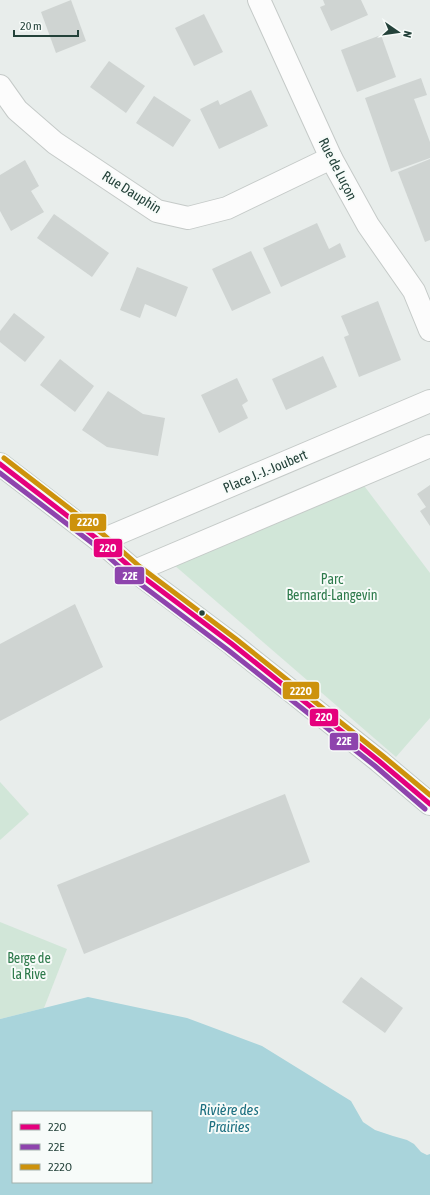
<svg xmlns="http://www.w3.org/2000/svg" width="430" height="1195" font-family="'Asap Condensed',sans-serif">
<rect width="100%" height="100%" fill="#e8edeb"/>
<g fill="#d1e6d8">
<path d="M362,483L430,573V718L396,757L166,558Z"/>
<path d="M0,782L29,814L0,840Z"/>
<path d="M0,922L67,949L44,1008L0,1019Z"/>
</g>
<path fill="#a9d4db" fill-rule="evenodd" d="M88,997L187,1018L262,1046L351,1101L363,1122L375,1130L393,1136L407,1140L414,1144L421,1152L427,1155L430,1154V1195H0V1019ZM13,1112H151V1182H13Z"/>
<g fill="#cfd4d2">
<path d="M71,0L86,41L56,53L41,12Z"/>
<path d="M323,0H361L368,15L331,31L320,7L325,5Z"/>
<path d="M204,14L223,52L194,66L175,28Z"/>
<path d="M381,35L396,77L357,92L341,50Z"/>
<path d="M109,61L145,86L126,113L90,87Z"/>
<path d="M421,78L427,95L414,99L430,142V158L391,172L365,98Z"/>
<path d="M251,90L268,126L219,149L200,109L218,100L220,105Z"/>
<path d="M154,96L191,120L173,147L136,123Z"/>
<path d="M430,159V240L425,242L398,172Z"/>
<path d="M25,160L39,186L31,191L44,212L11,231L0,211V175Z"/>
<path d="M54,214L109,253L92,277L37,238Z"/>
<path d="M317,223L329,249L340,243L346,257L281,287L263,248Z"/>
<path d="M251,251L271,293L232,311L212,269Z"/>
<path d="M137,267L188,287L176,317L145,304L140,318L120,310Z"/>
<path d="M378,301L401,360L359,377L344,337L349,335L341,316Z"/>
<path d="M14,313L45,337L25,362L0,342V331Z"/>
<path d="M323,356L337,387L286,410L272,379Z"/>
<path d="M60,359L94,386L75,412L40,385Z"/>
<path d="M237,378L248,401L242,405L248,418L219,433L201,395Z"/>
<path d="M108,391L143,414L165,418L158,456L107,447L82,430Z"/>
<path d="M430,485V526L420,511L426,507L417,494Z"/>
<path d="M75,604L103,667L0,721V644Z"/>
<path d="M285,794L310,862L84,954L57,885Z"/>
<path d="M361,977L403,1008L385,1033L342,1002Z"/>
</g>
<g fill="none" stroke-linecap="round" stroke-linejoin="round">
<g stroke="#c5cac8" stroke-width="24">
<g id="street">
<path d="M259,0L331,158L368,225L414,291L430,330"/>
<path d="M0,86L17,110L55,143L157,211L188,218L227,208L331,158"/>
<path d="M100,541L430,401"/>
<path d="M135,571L430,446"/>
</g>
</g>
<g stroke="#c3cbc8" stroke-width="24">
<path id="secondary" d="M0,464L100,541L135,571L232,644L379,761L430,804"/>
</g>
<use href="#street" stroke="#fcfcfc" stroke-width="22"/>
<use href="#secondary" stroke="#fcfcfc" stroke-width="22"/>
<g stroke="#f7fbf9" stroke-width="8">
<path id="bus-1" d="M0,464L100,541L135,571L232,644L379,761L430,804"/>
</g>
<g stroke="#f7fbf9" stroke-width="8">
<path id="bus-2" d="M0,473L96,546L131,577L228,650L375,766L425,809"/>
</g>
<g stroke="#f7fbf9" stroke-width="8">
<path id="bus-3" d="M4,458L104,535L139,566L236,639L383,756L430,795"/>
</g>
<use href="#bus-1" stroke="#e5007d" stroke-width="5"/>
<use href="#bus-2" stroke="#8e44ad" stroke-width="5"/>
<use href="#bus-3" stroke="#cd920c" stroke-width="5"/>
</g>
<circle fill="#24423a" stroke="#f7fbf9" stroke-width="1.5" cx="202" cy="613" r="3.5"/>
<g text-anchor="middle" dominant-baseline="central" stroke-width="4" stroke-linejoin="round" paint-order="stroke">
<g font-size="14" fill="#24423a" stroke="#f7fbf9">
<text transform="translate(338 169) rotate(63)">Rue de Luçon</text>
<text transform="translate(132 192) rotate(32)">Rue Dauphin</text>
<text transform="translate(265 471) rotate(-23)">Place J.-J.-Joubert</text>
</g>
<g font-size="14" fill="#2d7a4b" stroke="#f7fbf9">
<text x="332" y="579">Parc<tspan x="332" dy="16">Bernard-Langevin</tspan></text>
<text x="29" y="958">Berge de<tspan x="29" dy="16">la Rive</tspan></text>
</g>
<g font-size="15" font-style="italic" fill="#1c6f80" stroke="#f7fbf9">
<text x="229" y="1109">Rivière des<tspan x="229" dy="17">Prairies</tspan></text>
</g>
</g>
<g stroke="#f7fbf9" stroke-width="1.5">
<rect x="69" y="513" width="38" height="19" rx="4" fill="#cd920c"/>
<rect x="93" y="538" width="30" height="20" rx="4" fill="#e5007d"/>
<rect x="114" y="566" width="31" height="19" rx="4" fill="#8e44ad"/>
<rect x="282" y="681" width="38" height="19" rx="4" fill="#cd920c"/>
<rect x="309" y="708" width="30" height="19" rx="4" fill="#e5007d"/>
<rect x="329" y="732" width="30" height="19" rx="4" fill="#8e44ad"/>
</g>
<g font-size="11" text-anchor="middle" font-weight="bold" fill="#fff">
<text x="88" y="526">222O</text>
<text x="108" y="552">22O</text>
<text x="130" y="580">22E</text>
<text x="301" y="695">222O</text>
<text x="324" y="721">22O</text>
<text x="344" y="745">22E</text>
</g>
<rect x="12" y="1111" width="140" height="72" fill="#f7fbf9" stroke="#a3b1ad"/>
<rect x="20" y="1124" width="20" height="6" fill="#e5007d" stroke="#a3b1ad"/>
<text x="48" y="1131" font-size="12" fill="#24423a">22O</text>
<rect x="20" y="1144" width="20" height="6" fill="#8e44ad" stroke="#a3b1ad"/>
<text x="48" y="1151" font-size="12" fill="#24423a">22E</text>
<rect x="20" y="1164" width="20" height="6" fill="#cd920c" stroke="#a3b1ad"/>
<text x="48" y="1171" font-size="12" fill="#24423a">222O</text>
<g transform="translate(398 32) rotate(103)" stroke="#f7fbf9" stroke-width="3" paint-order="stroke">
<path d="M0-3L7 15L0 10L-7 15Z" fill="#24423a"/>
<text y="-6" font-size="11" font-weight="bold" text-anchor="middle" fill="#24423a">N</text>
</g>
<path d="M14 30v6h64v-6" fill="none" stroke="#24423a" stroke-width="2"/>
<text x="20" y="30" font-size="12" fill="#24423a" stroke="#f7fbf9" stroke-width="3" paint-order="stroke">20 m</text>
</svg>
